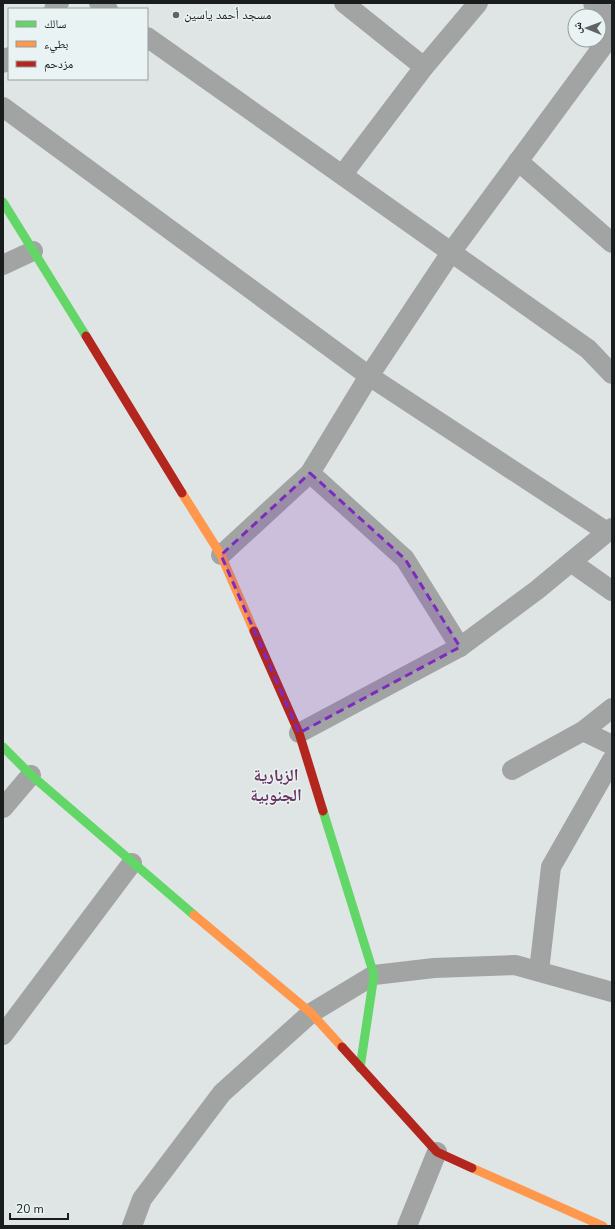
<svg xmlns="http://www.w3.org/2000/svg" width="615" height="1229" font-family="'Nunito Sans','Noto Naskh Arabic',sans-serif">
<rect width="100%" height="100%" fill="#dfe4e4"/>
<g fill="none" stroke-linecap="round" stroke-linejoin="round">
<g stroke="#a2a4a4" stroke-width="20">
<path d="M99,3L108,9"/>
<path d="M344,3L424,67"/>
<path d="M593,3L612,19"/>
<path d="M54,9L59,3"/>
<path d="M147,37L588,349L612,374"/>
<path d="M3,63L9,57"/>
<path d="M3,107L369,376L607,532"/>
<path d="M518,161L612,243"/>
<path d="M343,174L424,67L478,3"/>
<path d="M3,265L33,251"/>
<path d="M310,473L405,559L460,647"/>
<path d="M221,555L310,473L369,376L452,251L612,34"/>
<path d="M571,562L612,591"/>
<path d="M583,731L612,745"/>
<path d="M299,733L460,647L537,590L612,528"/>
<path d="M512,770L583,731L612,708"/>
<path d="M3,808L31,775"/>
<path d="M539,971L551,867L612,760"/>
<path d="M3,1035L132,863"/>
<path d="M132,1226L142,1199L222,1093L311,1013L374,975L434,968L515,965L612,992"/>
<path d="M407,1226L437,1152"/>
</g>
<g stroke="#63d668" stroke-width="9">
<path d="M3,202L86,336"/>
<path d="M3,747L31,775L194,915"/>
<path d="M323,811L374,975L360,1068"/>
</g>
<g stroke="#ff974d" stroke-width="9">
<path d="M182,493L221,555L254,631"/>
<path d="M194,915L311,1013L342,1047"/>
<path d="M472,1168L603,1226"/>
</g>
<g stroke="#b3261e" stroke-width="9">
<path d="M86,336L182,493"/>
<path d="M254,631L299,733L323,811"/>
<path d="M342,1047L437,1152L472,1168"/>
</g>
</g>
<path fill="#7b2cbf" fill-opacity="0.2" stroke="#7b2cbf" stroke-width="3" stroke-dasharray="8 5" stroke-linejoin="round" d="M310,473L405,559L460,647L299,733L221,555Z"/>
<circle fill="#5f6363" stroke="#eaf3f3" stroke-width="1.5" cx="176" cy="15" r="4"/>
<g text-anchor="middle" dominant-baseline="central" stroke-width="3" stroke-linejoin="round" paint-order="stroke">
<g font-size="13" fill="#1a1d1d" stroke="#eaf3f3" text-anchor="start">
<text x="184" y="15">مسجد أحمد ياسين</text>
</g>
<g font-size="17" font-weight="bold" fill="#6a3360" stroke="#eaf3f3">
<text x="276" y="775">الزبارية<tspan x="276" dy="20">الجنوبية</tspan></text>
</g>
</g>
<rect width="615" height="1229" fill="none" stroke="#1a1d1d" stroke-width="8"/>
<rect x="8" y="8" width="140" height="72" fill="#eaf3f3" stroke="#979d9d"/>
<rect x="16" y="21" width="20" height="6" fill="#63d668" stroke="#979d9d"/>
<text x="44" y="28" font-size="12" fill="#1a1d1d">سالك</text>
<rect x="16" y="41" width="20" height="6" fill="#ff974d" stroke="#979d9d"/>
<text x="44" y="48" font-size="12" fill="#1a1d1d">بطيء</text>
<rect x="16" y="61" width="20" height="6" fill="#b3261e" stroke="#979d9d"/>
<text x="44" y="68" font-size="12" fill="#1a1d1d">مزدحم</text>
<g transform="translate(587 28) rotate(271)"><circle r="19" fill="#eaf3f3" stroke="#979d9d"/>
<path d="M0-3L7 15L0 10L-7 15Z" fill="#5f6363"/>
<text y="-6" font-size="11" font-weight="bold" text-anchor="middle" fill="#1a1d1d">ش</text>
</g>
<path d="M10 1213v6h58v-6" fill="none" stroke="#1a1d1d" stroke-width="2"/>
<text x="16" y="1213" font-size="12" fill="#1a1d1d" stroke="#eaf3f3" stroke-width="3" paint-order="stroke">20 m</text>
</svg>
